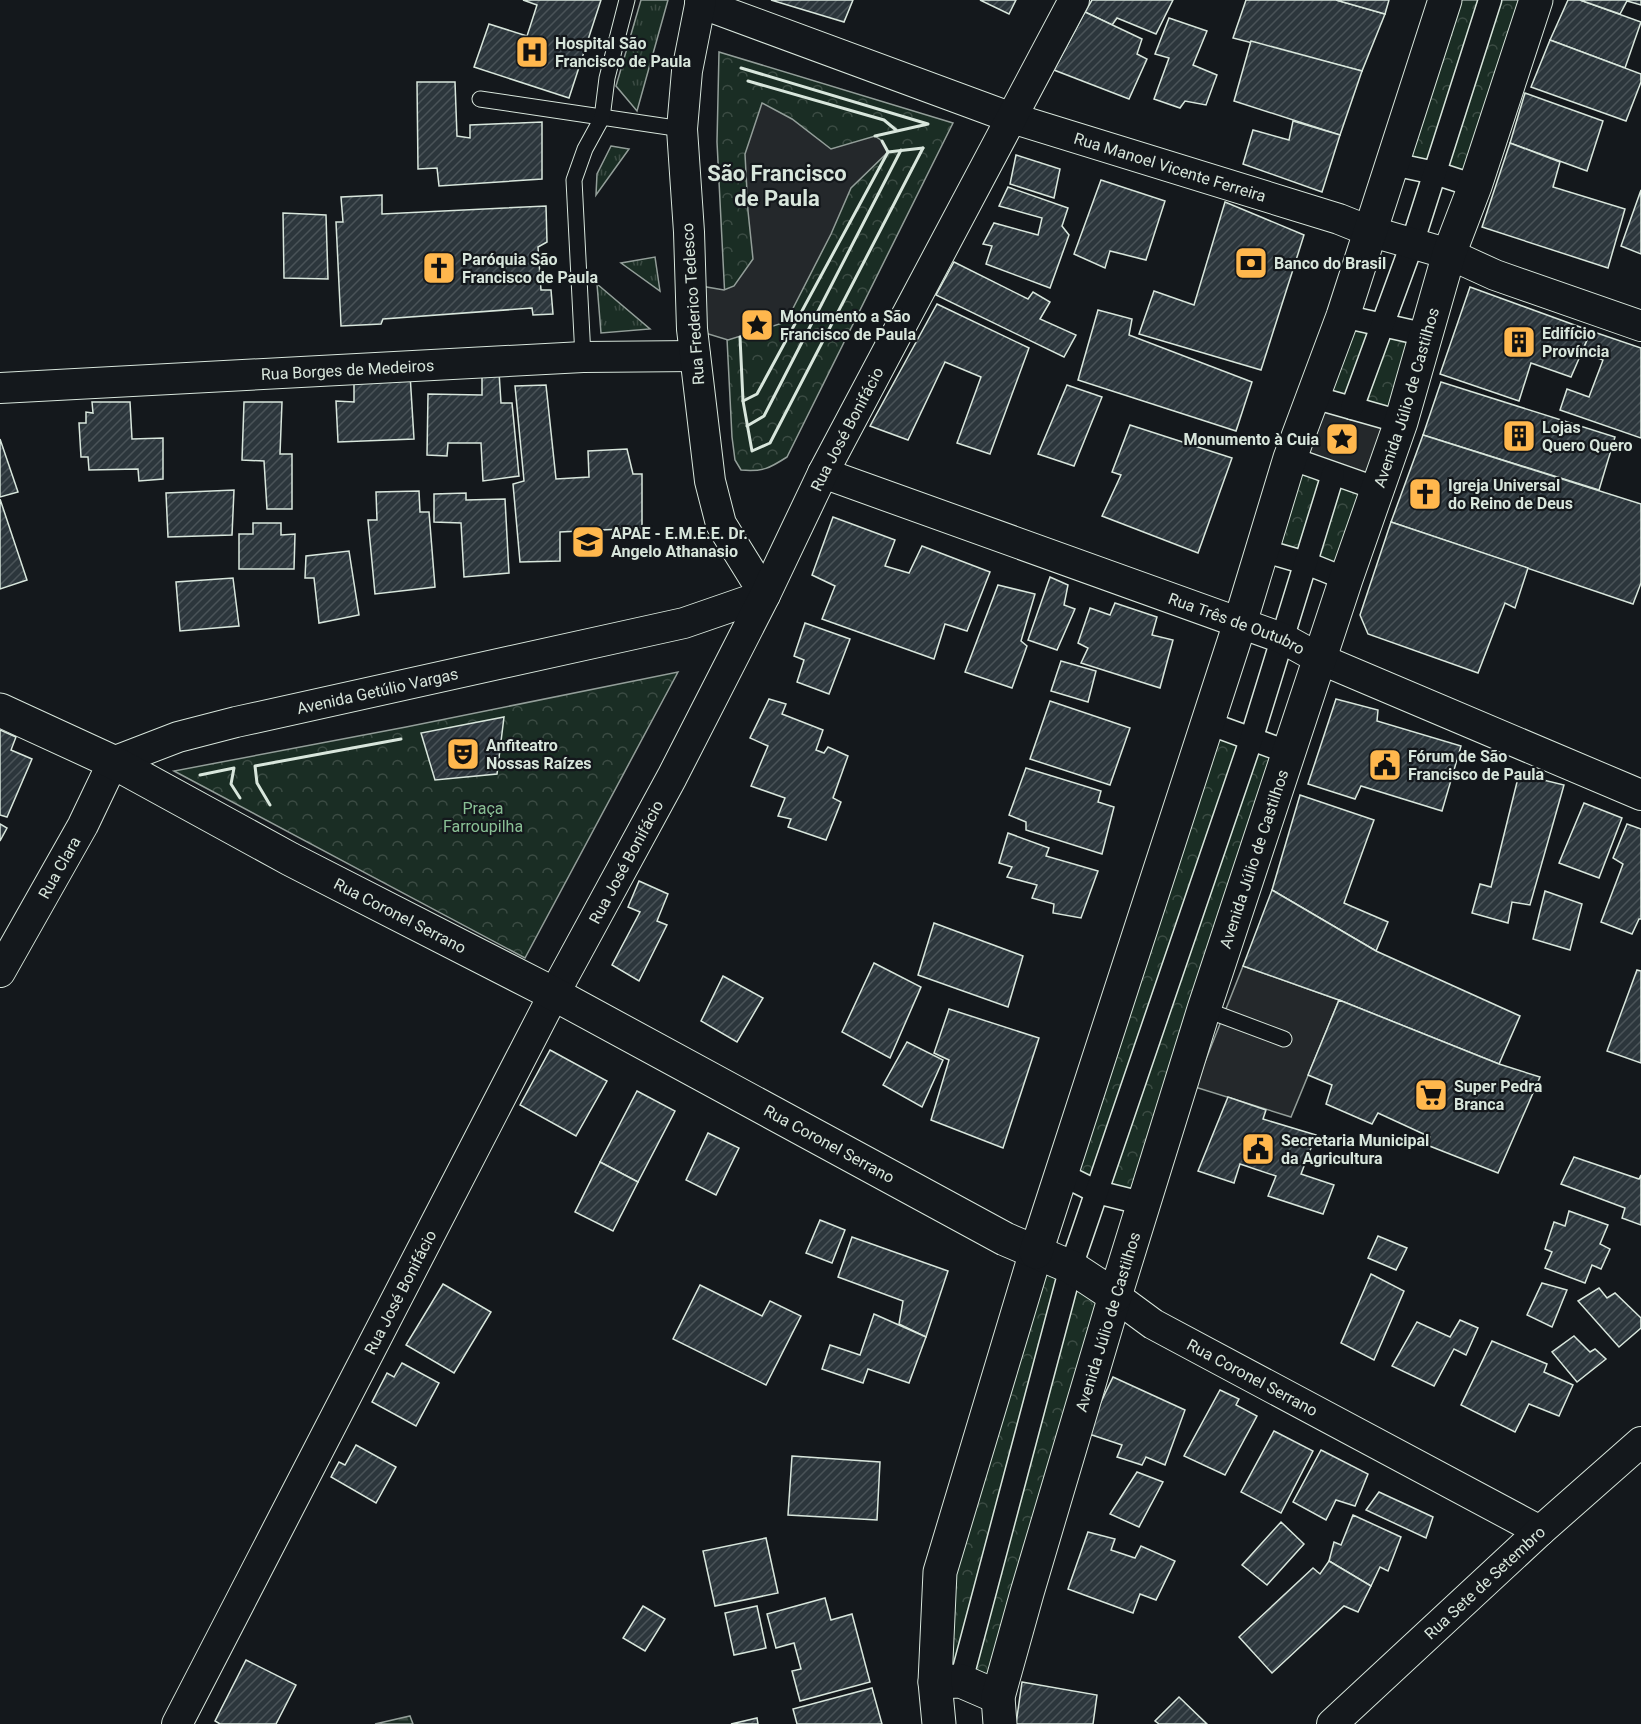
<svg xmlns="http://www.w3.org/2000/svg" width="1641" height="1724" font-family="Roboto,sans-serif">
<defs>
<pattern id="grass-tufts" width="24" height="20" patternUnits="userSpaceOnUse" patternTransform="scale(1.5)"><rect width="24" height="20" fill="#1a2d24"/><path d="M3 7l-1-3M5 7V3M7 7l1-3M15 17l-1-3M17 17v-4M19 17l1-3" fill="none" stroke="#3b4b43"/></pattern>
<pattern id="forest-firs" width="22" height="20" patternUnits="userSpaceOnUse" patternTransform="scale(1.5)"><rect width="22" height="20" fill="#1a2d24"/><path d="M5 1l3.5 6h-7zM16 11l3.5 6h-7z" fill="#3b4b43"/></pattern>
<pattern id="park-crowns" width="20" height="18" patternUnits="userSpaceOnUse" patternTransform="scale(1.5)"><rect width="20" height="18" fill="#1a2d24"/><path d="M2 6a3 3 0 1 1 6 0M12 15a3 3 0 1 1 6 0" fill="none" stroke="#3b4b43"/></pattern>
<pattern id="building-hatch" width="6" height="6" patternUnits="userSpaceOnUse" patternTransform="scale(1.5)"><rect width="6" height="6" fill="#2c363c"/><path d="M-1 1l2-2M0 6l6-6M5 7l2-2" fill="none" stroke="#4a5358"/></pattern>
</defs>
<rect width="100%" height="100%" fill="#14181c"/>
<g fill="url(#grass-tufts)" stroke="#939e99" stroke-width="1.5">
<path d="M641,0H668L637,111L616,86Z"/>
<path d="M611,146L629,149L596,195L597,174Z"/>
<path d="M655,257L660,291L621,263Z"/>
<path d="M597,284L650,329L601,333Z"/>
</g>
<path fill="url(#forest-firs)" stroke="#939e99" stroke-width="1.5" d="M410,1716L413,1724H375Z"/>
<g fill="url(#park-crowns)" stroke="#939e99" stroke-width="1.5">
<path d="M1445,0H1536L1475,186L1393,164Z"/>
<path d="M719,52L953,123L787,457C770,468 763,472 741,470L735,460L732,437L717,142Z"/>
<path d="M1343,316L1427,335L1401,422L1313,398Z"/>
<path d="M1290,458L1378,489L1346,579L1261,550Z"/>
<path d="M678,672L525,958L174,771L406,727Z"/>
<path d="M1208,723L1290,753L1145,1204L1061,1174Z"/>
<path d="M1036,1252L1115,1296L998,1697L935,1682L940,1572Z"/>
</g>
<g fill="#24282b" stroke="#939e99" stroke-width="1.5">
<path d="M762,103L792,119L831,149L875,136L882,141L888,152L851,188L831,234L786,322L728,340L692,329L689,284L724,290L734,286L753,259L748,211L745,154Z"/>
<path d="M1315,398L1399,422L1375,489L1291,458Z"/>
<path d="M1243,966L1339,1000L1291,1117L1195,1087Z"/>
</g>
<g fill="url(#building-hatch)" stroke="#d8e6dc" stroke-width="1.5">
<path d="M523,0H601L569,98L474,67L489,24L527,36L537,5Z"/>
<path d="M771,0H853L844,22Z"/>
<path d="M980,0H1016L1009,14Z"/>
<path d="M1092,0H1173L1156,34L1117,18L1112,25L1085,12Z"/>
<path d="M1246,0H1336L1385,14L1362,71L1233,38Z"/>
<path d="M1336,0H1389L1385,14Z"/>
<path d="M1568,0H1580L1641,22L1625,68L1550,40Z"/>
<path d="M1580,0H1641V5L1627,1L1620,14Z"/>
<path d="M1085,12L1142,39L1137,54L1147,59L1129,99L1054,70Z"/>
<path d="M1169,18L1207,31L1193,65L1217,75L1206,105L1185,101L1180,108L1154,99L1169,58L1155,54Z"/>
<path d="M1550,40L1641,74V82L1626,121L1531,87Z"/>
<path d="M1251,41L1362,71L1340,135L1234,101Z"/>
<path d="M417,82H455L457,136L470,138V125L542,122V179L439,186L437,168L418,169Z"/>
<path d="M1525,93L1603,121L1587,171L1510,143Z"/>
<path d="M1293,121L1340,135L1322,192L1243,164L1253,130L1289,140Z"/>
<path d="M1510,143L1560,162L1553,187L1625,209L1608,268L1482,227Z"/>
<path d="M1016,155L1060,169L1054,198L1010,184Z"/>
<path d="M1101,180L1165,201L1146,260L1110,251L1105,268L1074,254Z"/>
<path d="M1008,187L1068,208L1062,226L1069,235L1050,288L986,264L992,246L983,244L994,223L1038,235L1042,218L999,206Z"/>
<path d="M1641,190V254L1621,246Z"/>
<path d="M382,195V214L546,206L547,242L538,247L541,290H551L553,314L533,315L532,308L383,319L381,324L341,326L336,222H343L341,197Z"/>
<path d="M1225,202L1304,235L1261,370L1139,334L1154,291L1194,305Z"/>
<path d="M283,213L326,215L328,279L284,278Z"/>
<path d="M954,262L1028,299L1033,292L1050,302L1040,319L1076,335L1064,357L936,295Z"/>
<path d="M1470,287L1591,331L1571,377L1531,363L1519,401L1440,374Z"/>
<path d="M937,304L1029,348L990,454L957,443L981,377L945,362L908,440L870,426Z"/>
<path d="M1098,310L1132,319L1129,335L1252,382L1236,431L1078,380Z"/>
<path d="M1591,331L1641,348V438L1560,410L1567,389L1589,397L1603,360L1582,352Z"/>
<path d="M482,372H499L501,403H512L519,476L483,481L481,443H448L447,456L427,455L428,394L482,395Z"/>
<path d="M410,374L414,439L338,442L336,401L354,402V378Z"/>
<path d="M1441,382L1615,437L1599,490L1423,435Z"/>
<path d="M546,385L556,479L589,477L588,451L627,449L633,474H642V528L560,532V561L520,562L513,484L524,481L515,386Z"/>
<path d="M1067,385L1102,397L1074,466L1038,454Z"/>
<path d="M92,402H130L132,439L163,438V479L139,481L138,469L89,470L88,457H81L79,423H86V412L93,413Z"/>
<path d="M244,402H282L280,454H292V509H267L264,461L242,460Z"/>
<path d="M1130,425L1232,458L1198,553L1102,516L1121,475L1112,472Z"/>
<path d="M1423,435L1641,504V583L1633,604L1391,522Z"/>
<path d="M0,439L18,492L0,497Z"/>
<path d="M234,490L232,535L168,537L166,493Z"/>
<path d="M419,491L420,512H429L435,587L375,594L368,520H377L376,492Z"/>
<path d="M466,493V500L505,499L509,573L464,577L461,523L434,522V494Z"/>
<path d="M0,499L27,580L0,589Z"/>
<path d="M833,517L895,540L885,566L909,573L922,546L990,572L967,631L945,624L934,659L822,619L835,586L812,575Z"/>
<path d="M1391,522L1528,568L1515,608L1505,603L1478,673L1368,634L1360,615Z"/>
<path d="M253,523H281V535L295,534L294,569H239V534H253Z"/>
<path d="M349,551L359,615L319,623L314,578H305L306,556Z"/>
<path d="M1050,577L1068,585L1064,605L1075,609L1057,650L1028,640Z"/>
<path d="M233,578L239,626L180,631L176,582Z"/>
<path d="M998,585L1035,594L1021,641L1027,646L1012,688L965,672Z"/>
<path d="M1115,603L1157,617L1152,635L1173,640L1160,688L1081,663L1088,648L1078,643L1090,608L1110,615Z"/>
<path d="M805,623L850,639L829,694L797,682L804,660L794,656Z"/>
<path d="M1061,661L1096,671L1088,702L1051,691Z"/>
<path d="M769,699L786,704L782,714L823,730L816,750L824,753L828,747L848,756L833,798L841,802L826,840L788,827L791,819L778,816L785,798L751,786L768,746L750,738Z"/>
<path d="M1336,699L1378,710L1377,721L1461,746L1442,811L1361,786L1355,799L1308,784Z"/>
<path d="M1050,701L1130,728L1110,785L1030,759Z"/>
<path d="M504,717L497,774L435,780L421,733Z"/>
<path d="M0,730L16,737L11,750L32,759L7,817L0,815Z"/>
<path d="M1026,768L1101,791L1098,802L1114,807L1102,854L1026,830V822L1009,815Z"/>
<path d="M1519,774L1564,785L1530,905L1512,902L1508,923L1472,913L1480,884L1491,887Z"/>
<path d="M1300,795L1374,820L1344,903L1388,922L1376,951L1272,890Z"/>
<path d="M1584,803L1622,818L1599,878L1559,863Z"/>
<path d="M0,824L7,828L0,841Z"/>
<path d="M1627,824L1641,829V919H1639L1632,934L1601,922L1623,864L1613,858Z"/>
<path d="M1008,833L1049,848L1046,856L1098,871L1081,918L1053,913L1054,904L1032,898L1037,885L1007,877L1012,867L999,863Z"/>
<path d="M639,881L668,894L657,921L667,925L639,981L612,965L640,912L628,907Z"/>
<path d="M1272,890L1376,951L1520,1016L1499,1064L1339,1000L1243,966Z"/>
<path d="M1545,891L1582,904L1570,950L1533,939Z"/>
<path d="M934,923L1023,956L1008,1007L918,975Z"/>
<path d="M874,963L921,987L890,1058L842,1032Z"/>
<path d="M1637,970L1641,971V1063L1607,1051Z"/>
<path d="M723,976L763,998L737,1042L701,1021Z"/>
<path d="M1339,1000L1499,1064L1540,1077L1498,1173L1427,1145L1430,1137L1378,1113L1372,1124L1326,1104L1332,1085L1308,1075Z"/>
<path d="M949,1009L1039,1038L1003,1148L931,1120L949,1060L934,1053Z"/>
<path d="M907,1042L943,1060L922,1107L883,1085Z"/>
<path d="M550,1050L607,1081L576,1136L520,1105Z"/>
<path d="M637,1091L675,1111L638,1182L600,1162Z"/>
<path d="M1228,1097L1266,1110L1263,1119L1316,1135L1301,1174L1334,1185L1323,1214L1268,1196L1276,1176L1240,1164L1234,1183L1198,1171Z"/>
<path d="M708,1133L739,1148L716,1195L686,1180Z"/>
<path d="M1574,1157L1639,1179L1641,1175V1225L1622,1218L1625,1208L1561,1184Z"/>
<path d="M600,1162L638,1182L613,1231L575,1212Z"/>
<path d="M1569,1211L1608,1225L1600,1244L1610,1249L1601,1269L1592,1265L1585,1283L1545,1268L1552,1252L1545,1249L1554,1222L1565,1226Z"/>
<path d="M820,1220L845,1230L832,1263L806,1253Z"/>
<path d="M1378,1236L1407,1248L1396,1270L1368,1258Z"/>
<path d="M852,1237L948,1271L926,1337L899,1324L903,1301L838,1277Z"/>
<path d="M1371,1274L1404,1291L1374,1360L1341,1343Z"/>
<path d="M1542,1283L1567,1290L1552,1327L1527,1315Z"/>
<path d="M443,1284L491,1312L454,1373L406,1345Z"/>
<path d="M700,1285L762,1316L770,1301L801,1316L766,1385L673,1339Z"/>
<path d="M1599,1288L1607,1298L1615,1293L1641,1318V1328L1619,1347L1578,1301Z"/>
<path d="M874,1314L926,1337L909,1383L868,1369L863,1383L822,1369L830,1345L860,1355Z"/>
<path d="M1460,1320L1478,1328L1466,1355L1454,1349L1434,1386L1392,1366L1417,1322L1450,1337Z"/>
<path d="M1574,1336L1590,1352L1595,1349L1606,1359L1577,1382L1552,1352Z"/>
<path d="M1492,1341L1547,1364L1544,1372L1573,1385L1559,1416L1529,1404L1515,1432L1461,1405Z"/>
<path d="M402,1363L439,1383L416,1426L372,1402L387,1373L394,1377Z"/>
<path d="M1113,1377L1185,1410L1165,1465L1146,1457L1142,1465L1117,1457L1122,1445L1086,1433Z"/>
<path d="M1220,1390L1239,1399L1236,1405L1257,1416L1225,1475L1184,1456Z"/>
<path d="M1274,1431L1313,1451L1281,1513L1241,1492Z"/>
<path d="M356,1445L396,1467L376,1503L331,1477L339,1462L345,1465Z"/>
<path d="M1321,1450L1368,1474L1355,1506L1336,1500L1326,1520L1293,1502Z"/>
<path d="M792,1456L880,1462L877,1520L788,1515Z"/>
<path d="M1137,1472L1163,1482L1139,1527L1110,1514Z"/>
<path d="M1379,1492L1433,1517L1426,1538L1366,1510Z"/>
<path d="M1353,1515L1401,1537L1388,1571L1380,1567L1371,1586L1329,1561L1334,1542L1341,1545Z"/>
<path d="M1281,1522L1304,1544L1267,1585L1242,1565Z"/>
<path d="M1088,1532L1115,1539L1111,1550L1135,1558L1141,1546L1175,1561L1156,1600L1140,1594L1133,1613L1068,1589Z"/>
<path d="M766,1538L778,1593L715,1606L703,1551Z"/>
<path d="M1329,1561L1371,1586L1358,1612L1344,1606L1272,1673L1239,1637L1313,1568L1320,1574Z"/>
<path d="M825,1598L831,1620L852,1614L870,1682L800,1701L792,1671L801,1669L794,1643L776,1648L767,1614Z"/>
<path d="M643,1606L665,1619L645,1651L623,1638Z"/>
<path d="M757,1606L766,1648L734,1655L725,1613Z"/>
<path d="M246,1660L296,1685L276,1724H220L215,1721Z"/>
<path d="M1022,1682L1097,1695L1093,1724H1016Z"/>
<path d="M872,1688L882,1724H797L793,1709Z"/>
<path d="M1179,1697L1207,1724H1159L1155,1721Z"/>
<path d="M757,1718L758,1724H731Z"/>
</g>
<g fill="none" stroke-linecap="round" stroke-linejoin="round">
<g stroke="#d8e6dc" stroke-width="17">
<g id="service">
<path d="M480,99L682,129"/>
<path d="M583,357L574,180L585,149L602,118L607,78L627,0"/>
<path d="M1204,1009L1284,1039"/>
</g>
</g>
<g stroke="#d8e6dc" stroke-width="25">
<g id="pedestrian">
<path d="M1393,164L1435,173L1475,186"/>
<path d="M1343,316L1427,335"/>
<path d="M1313,397L1401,422"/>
<path d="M1352,408L1412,244L1490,0"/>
<path d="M1290,458L1378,489"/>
<path d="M1261,550L1306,563L1346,579"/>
<path d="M1208,723L1290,753"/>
<path d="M1061,1174L1097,1192L1145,1204"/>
<path d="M961,1681L1071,1267L1251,740L1333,474"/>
</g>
</g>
<g stroke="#d8e6dc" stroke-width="32">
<g id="minor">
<path id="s1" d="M700,3L1012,118L1339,219L1369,231L1449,254L1495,275L1641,326"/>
<path id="s2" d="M0,388L583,357L695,356"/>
<path id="s3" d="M823,473L1282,638L1320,659L1641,795"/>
<path id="s4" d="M0,972L83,825L113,762L178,737L236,722L684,623L765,595L721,524L710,481L692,329L689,232L682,129L687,71L701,0"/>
<path id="s5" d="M1115,1296L1153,1324L1540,1531"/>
<path id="s6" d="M177,1724L554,994L672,777L765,595L823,473L1074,0"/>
<path id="s7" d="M1332,1724L1540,1531L1641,1442"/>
</g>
</g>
<g stroke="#d8e6dc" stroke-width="35">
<g id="tertiary">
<path d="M935,1682L961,1681L998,1697"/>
<path d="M939,1724L935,1682L940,1572L1036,1252"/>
<path d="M1000,1724L998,1697L1027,1593L1115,1296"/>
</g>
</g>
<g stroke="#d8e6dc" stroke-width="35">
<g id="secondary">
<path id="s8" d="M0,710L113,762L290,859L554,994L1005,1239L1071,1267L1115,1296L1204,1009L1346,579L1401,422L1449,254L1475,186L1536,0"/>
<path d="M1036,1252L1240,623L1290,458L1343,316L1445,0"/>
</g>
</g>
<use href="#service" stroke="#14181c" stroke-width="15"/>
<use href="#pedestrian" stroke="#14181c" stroke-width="22"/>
<use href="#minor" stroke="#14181c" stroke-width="30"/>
<use href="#tertiary" stroke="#14181c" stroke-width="33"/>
<use href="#secondary" stroke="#14181c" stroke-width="33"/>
<g stroke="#d8e6dc" stroke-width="3">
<path d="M741,68L928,124L875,136"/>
<path d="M748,81L884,120L896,130"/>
<path d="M882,141L888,152L923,148"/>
<path d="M740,337L743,401L752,451L770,443L923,148"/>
<path d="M743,401L757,394L888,152"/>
<path d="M747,426L764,416L901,150"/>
<path d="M200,775L234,768L231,784L240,798"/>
<path d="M270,805L257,783L255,766L401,739"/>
</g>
</g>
<defs>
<g id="hospital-square" transform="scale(1.725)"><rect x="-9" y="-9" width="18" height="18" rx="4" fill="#ffb74d" stroke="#14181c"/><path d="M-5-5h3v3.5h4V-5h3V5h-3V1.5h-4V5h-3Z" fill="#111"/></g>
<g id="bank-square" transform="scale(1.725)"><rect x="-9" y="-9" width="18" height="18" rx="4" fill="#ffb74d" stroke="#14181c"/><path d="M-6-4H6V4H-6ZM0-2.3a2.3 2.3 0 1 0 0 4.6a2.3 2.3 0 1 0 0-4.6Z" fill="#111"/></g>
<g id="church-square" transform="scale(1.725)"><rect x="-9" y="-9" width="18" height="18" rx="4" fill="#ffb74d" stroke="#14181c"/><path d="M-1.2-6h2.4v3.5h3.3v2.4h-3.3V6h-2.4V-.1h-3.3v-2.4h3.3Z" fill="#111"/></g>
<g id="sight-square" transform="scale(1.725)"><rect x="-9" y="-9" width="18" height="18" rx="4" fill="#ffb74d" stroke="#14181c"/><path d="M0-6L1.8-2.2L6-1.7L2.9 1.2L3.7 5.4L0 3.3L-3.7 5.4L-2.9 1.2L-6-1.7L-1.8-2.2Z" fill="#111"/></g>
<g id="building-square" transform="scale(1.725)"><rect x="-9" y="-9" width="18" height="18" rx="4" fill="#ffb74d" stroke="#14181c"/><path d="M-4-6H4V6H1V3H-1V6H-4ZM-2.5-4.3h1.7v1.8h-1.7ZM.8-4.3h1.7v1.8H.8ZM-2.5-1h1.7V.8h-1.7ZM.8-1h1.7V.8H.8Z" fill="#111"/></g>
<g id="school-square" transform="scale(1.725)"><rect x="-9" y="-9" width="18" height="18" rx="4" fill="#ffb74d" stroke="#14181c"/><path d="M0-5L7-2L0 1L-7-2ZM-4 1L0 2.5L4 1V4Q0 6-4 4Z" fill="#111"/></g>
<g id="theatre-square" transform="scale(1.725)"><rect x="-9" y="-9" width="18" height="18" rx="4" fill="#ffb74d" stroke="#14181c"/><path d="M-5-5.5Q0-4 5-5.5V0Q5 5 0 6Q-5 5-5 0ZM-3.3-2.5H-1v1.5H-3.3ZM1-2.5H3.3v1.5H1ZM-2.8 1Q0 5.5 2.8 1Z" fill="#111"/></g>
<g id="civic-square" transform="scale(1.725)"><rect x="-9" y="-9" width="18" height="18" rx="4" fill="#ffb74d" stroke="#14181c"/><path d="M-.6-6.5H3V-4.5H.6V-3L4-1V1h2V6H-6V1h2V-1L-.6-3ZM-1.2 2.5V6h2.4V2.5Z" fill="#111"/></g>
<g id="supermarket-square" transform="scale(1.725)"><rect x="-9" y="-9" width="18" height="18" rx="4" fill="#ffb74d" stroke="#14181c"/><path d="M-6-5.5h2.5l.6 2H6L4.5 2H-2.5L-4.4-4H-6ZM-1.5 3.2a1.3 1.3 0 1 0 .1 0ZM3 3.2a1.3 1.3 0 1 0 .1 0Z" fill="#111"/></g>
</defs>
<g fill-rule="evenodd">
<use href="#hospital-square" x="532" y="52"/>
<use href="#bank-square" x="1251" y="263"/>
<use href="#church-square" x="439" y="268"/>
<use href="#sight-square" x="757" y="325"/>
<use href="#building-square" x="1519" y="342"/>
<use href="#building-square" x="1519" y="436"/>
<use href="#sight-square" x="1342" y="439"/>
<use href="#church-square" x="1425" y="494"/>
<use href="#school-square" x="588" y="542"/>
<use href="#theatre-square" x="463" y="754"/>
<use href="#civic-square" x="1385" y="765"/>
<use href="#supermarket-square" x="1431" y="1095"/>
<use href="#civic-square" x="1258" y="1149"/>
</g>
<g text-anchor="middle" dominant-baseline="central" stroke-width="4.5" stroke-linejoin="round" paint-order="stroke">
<g font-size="16" font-weight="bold" fill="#d8e6dc" stroke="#14181c" text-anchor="start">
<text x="555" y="43">Hospital São<tspan x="555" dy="18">Francisco de Paula</tspan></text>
<text x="462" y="259">Paróquia São<tspan x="462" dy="18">Francisco de Paula</tspan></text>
<text x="1274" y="263">Banco do Brasil</text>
<text x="780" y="316">Monumento a São<tspan x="780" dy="18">Francisco de Paula</tspan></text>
<text x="1542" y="333">Edifício<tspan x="1542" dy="18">Província</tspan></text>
<text x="1542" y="427">Lojas<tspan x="1542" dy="18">Quero Quero</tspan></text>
<text x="1319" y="439" text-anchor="end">Monumento à Cuia</text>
<text x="1448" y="485">Igreja Universal<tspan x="1448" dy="18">do Reino de Deus</tspan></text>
<text x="611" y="533">APAE - E.M.E.E. Dr.<tspan x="611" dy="18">Angelo Athanasio</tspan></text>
<text x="486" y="745">Anfiteatro<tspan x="486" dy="18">Nossas Raízes</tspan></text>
<text x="1408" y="756">Fórum de São<tspan x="1408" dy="18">Francisco de Paula</tspan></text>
<text x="1454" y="1086">Super Pedra<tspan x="1454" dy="18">Branca</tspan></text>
<text x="1281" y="1140">Secretaria Municipal<tspan x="1281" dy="18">da Agricultura</tspan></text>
</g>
<g font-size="16" fill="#d8e6dc" stroke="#14181c">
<text stroke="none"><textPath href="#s1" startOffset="498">Rua Manoel Vicente Ferreira</textPath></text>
<text transform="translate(693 304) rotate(-94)">Rua Frederico Tedesco</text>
<text stroke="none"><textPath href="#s2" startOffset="348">Rua Borges de Medeiros</textPath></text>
<text stroke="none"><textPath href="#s8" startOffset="2205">Avenida Júlio de Castilhos</textPath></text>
<text stroke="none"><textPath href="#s6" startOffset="1458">Rua José Bonifácio</textPath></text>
<text stroke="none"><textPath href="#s3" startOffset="440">Rua Três de Outubro</textPath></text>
<text stroke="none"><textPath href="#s4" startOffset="513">Avenida Getúlio Vargas</textPath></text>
<text stroke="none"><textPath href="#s8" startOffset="1719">Avenida Júlio de Castilhos</textPath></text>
<text stroke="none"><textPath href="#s6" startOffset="972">Rua José Bonifácio</textPath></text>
<text stroke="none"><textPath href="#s4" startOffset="120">Rua Clara</textPath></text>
<text stroke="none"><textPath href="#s8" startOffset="450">Rua Coronel Serrano</textPath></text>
<text stroke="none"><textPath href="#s8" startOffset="936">Rua Coronel Serrano</textPath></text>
<text stroke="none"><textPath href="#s6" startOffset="486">Rua José Bonifácio</textPath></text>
<text transform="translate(1108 1322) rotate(-73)">Avenida Júlio de Castilhos</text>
<text stroke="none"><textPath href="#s5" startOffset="160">Rua Coronel Serrano</textPath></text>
<text stroke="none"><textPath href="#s7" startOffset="208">Rua Sete de Setembro</textPath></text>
</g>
<g font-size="16" fill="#8ac095" stroke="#14181c">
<text x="483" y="808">Praça<tspan x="483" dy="18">Farroupilha</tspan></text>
</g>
<g font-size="22" font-weight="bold" fill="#d8e6dc" stroke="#14181c">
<text x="777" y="173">São Francisco<tspan x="777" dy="25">de Paula</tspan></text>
</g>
</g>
</svg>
